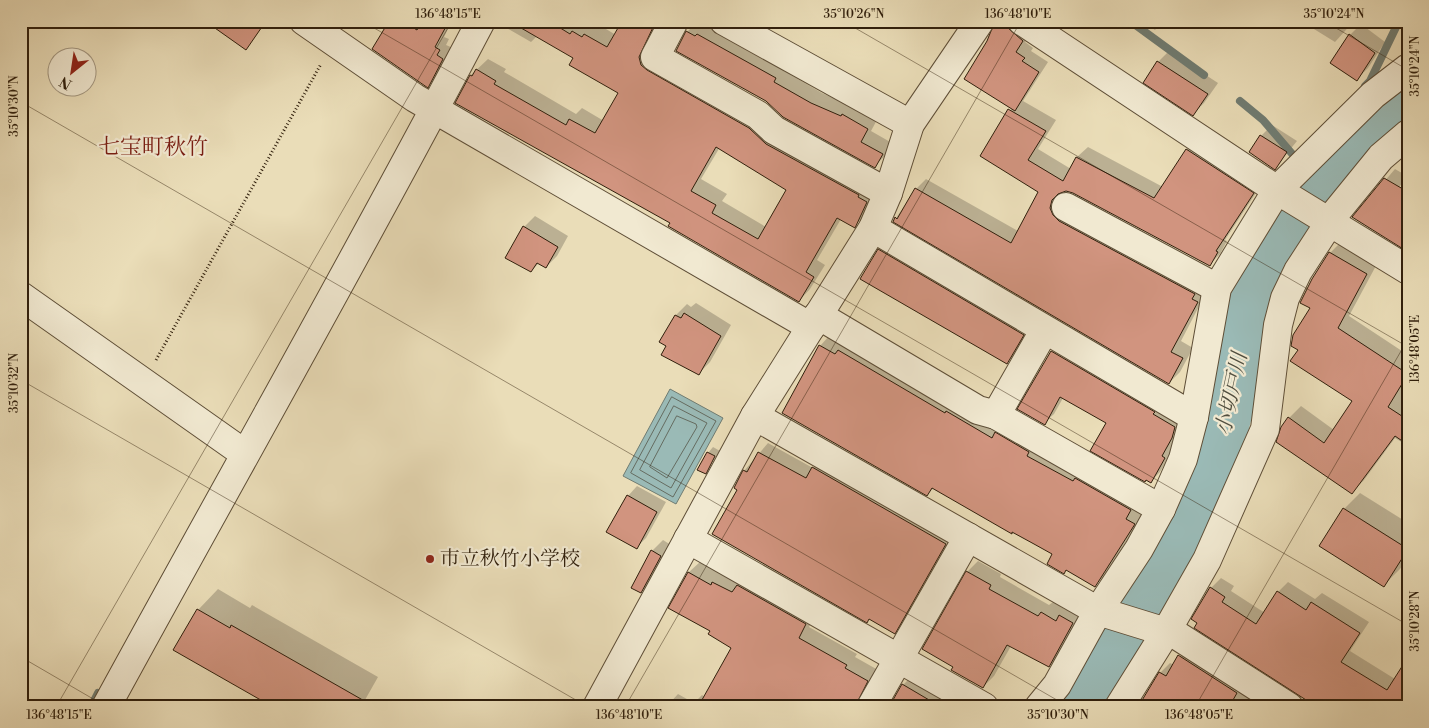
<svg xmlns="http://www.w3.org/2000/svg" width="1429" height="728" font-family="'Libre Bodoni','Noto Serif JP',serif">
<rect width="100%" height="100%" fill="#eaddb8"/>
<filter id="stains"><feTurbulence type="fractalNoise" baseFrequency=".004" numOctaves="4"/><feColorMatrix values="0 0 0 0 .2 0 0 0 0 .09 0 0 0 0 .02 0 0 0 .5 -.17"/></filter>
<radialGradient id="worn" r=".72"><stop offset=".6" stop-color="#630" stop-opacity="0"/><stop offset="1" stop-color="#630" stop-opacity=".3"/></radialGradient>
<path fill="#9abab6" stroke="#707c72" d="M670,389L723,418L676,504L623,476Z"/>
<g fill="#0003" fill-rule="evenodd">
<path d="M209,21H267L246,48Z"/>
<path d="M390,21H452L444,37L449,39L446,45L453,48L438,76L428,86Z"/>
<path d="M500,21H585L593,26L596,23L616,35L624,21H661L652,38L877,191L866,215L854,226L841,219L817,260L825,265L810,289L799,301L672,223L457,103L471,75L488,59L506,69L504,72L576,114L582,108L604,121L620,93L575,58L537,36L531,42L498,23ZM720,147L788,190L766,227L722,201L727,194L701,179Z"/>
<path d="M698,21L706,26L708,24L786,67L784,71L822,93L878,118L871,131L892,143L885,156L874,166L766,100L678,50L687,32Z"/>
<path d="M1010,21L1032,30L1025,42L1033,48L1031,51L1048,62L1023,101L1056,120L1038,149L1071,169L1077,157L1088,147L1163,187L1187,149L1198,139L1263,182L1225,240L1227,241L1220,254L1209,265L1074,192L1062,191L1060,196L1207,291L1181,341L1193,348L1180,372L1169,383L894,221L916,189L926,179L1018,231L1040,191L981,155L1012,108L1005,27Z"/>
<path d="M1053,21H1065L1060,26Z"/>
<path d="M1142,21H1163L1155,30Z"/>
<path d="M1301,21H1354L1335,42Z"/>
<path d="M1361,24L1385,42L1368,68L1357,79L1350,35Z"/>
<path d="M1169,51L1218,83L1204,103L1193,114L1158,62Z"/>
<path d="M1272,125L1297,141L1275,168L1261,136Z"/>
<path d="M1395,169L1407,176L1398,189L1354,217Z"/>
<path d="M535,216L568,236L557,256L546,267L539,263L531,271L507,257L524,227Z"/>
<path d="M889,240L1033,325L1017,353L1007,362L879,250Z"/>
<path d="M1342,241L1378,262L1349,316L1408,355V446L1395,438L1364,480L1352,492L1289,418L1301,406L1334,430L1354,401L1299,350L1330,253Z"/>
<path d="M696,303L731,325L710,362L699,373L661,342L676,315L687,304L691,307Z"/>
<path d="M830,335L1144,513L1105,575L1095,585L1054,554L934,488L927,494L784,412L820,346Z"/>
<path d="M1061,342L1184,417L1182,427L1171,446L1174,448L1160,472L1151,481L1108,422L1063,398L1054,414L1044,423L1052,352Z"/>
<path d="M768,443L813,468L822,458L954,535L903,624L894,633L735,487L744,471Z"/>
<path d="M713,447L720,451L705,472L708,453Z"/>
<path d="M637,486L666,502L646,538L637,547L628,496Z"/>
<path d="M1360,493L1408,523V557L1400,569L1384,585L1344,509Z"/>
<path d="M663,540L671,545L652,581L641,592L652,551Z"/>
<path d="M978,561L1001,574L1000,577L1049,605L1053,602L1066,610L1071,605L1083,612L1060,655L1049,666L1011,646L994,676L983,687L955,666L967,572Z"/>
<path d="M700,562L722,574L724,571L816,613L809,627L857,654L855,657L878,670L871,707H666L678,694L694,703L702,695L705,697L733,647L712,630L670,608L689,572Z"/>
<path d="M1221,578L1234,586L1231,591L1265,613L1278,592L1288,582L1315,599L1322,593L1369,622L1350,651L1395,679L1408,707L1196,627L1211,588Z"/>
<path d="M218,589L250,608L252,605L378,677L361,707L198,610Z"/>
<path d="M1190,646L1247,682L1241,693L1265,707H1139L1160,673L1170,663L1174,665Z"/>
<path d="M914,674L961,707H889L903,685Z"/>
</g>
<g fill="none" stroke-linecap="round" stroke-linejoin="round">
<g stroke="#656c61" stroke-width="1">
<path d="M672,397L716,421L673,497L631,473Z"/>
<path d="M674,406L707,423L671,488L640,470Z"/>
<path d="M677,416L696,424L697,427L667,478L650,467Z"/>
</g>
<g stroke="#707c72" stroke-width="8">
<path d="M1130,21L1204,75"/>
<path d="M1365,86L1370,81L1399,21"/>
<path d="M1240,101L1263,120L1294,156"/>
<path d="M91,707L98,693"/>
</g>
<path stroke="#9abab6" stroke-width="46" d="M1083,707L1116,655L1147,593L1183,537L1216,463L1233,399L1246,319L1265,268L1318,190L1408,104"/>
</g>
<g fill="#d1947f" stroke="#301f0c" fill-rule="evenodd">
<path d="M205,21H266L246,50Z"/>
<path d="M389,21H402L417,30L422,21H449L435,47L440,50L437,55L443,59L428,88L372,49Z"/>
<path d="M509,21H549L570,34L572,31L582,37L584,34L607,47L622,21H656L639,57L641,65L647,70L749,128L766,144L859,195L858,197L867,202L855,228L837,218L806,272L814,277L799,302L668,226L670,223L455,103L470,75L472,76L476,69L496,81L494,84L566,125L569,119L595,133L618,93L569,65L573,58ZM716,147L786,190L758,239L712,213L716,205L691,191Z"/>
<path d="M995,21H1007L1008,28L1023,41L1016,52L1025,58L1022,61L1039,72L1015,111L964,79L987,41Z"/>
<path d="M686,31L695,36L697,34L776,78L774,82L811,103L841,116L842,114L868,129L861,142L883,154L875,168L783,117L766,101L676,51Z"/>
<path d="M1349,34L1375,53L1357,81L1330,63Z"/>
<path d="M1157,61L1208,94L1193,116L1143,83Z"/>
<path d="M1008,109L1046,131L1028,160L1063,181L1076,157L1154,198L1186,149L1254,193L1216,251L1218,252L1210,266L1073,193L1066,191L1058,194L1052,200L1050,208L1053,215L1059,221L1195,294L1192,299L1198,302L1171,352L1183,358L1169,384L893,222L895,217L897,219L915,188L1011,243L1038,192L980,156Z"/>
<path d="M1260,135L1287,152L1275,170L1249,152Z"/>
<path d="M1384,178L1408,192V252L1352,217Z"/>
<path d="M523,226L558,247L546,268L537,263L531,272L505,258Z"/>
<path d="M878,249L1024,335L1007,364L860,279Z"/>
<path d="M1329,252L1367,274L1338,328L1408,374L1388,407L1408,420V445L1395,436L1352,494L1276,442L1281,427L1288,417L1324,443L1352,401L1290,361L1298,350L1291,346L1293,335L1310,308L1300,303L1312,279Z"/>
<path d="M684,313L721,336L699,375L661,355L666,346L659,342L675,315L681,318Z"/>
<path d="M819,345L835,354L838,350L945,413L946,411L992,438L995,432L1029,452L1027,456L1073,481L1075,478L1131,510L1126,519L1135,524L1095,587L1066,570L1064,574L1047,564L1052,554L1034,544L1012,532V534L932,488L927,496L782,413Z"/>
<path d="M1051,351L1155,412L1153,414L1175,427L1172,438L1162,456L1165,458L1151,483L1146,480L1145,482L1090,451L1106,423L1060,397L1045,425L1017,409Z"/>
<path d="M707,452L715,456L706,474L697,470Z"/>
<path d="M758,452L806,478L812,467L946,544L895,634L869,619L867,623L712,534L737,490L734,488L743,470L747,472Z"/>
<path d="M627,495L657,512L637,549L606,532Z"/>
<path d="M1343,508L1408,549L1384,587L1319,546Z"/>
<path d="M651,550L661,556L641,593L631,588Z"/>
<path d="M966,571L991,585L989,589L1038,616L1041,612L1056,621L1059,615L1073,623L1049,667L1007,645L983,688L951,670L953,667L922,649Z"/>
<path d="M688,572L711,585L712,582L732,592L737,585L806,624L799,638L847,665L845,668L868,681L855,707H698L731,648L708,634L710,631L668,608Z"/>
<path d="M1210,587L1225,597L1222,602L1256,624L1277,591L1306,610L1311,602L1360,633L1341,662L1387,690L1408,657V707H1317L1194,628L1197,623L1191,619Z"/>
<path d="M197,609L230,628L231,625L375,707H273L173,650Z"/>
<path d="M1178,655L1237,693L1229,707H1138L1159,672L1166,676Z"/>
<path d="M902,684L941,707H889Z"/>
</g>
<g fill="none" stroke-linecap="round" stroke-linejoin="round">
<g stroke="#5e4e37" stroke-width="30">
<g id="minor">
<path d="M304,21L415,98L811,327"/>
<path d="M674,21L655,57L758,115L774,130L888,193"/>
<path d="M724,21L910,124"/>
<path d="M1022,21L1277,190L1408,270"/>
<path d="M1066,207L1217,288"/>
<path d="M873,228L1194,417"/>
<path d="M21,296L245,454"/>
<path d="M818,315L978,410L996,415L1161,509"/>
<path d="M996,415L1044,331"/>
<path d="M755,416L1098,611L1166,632"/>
<path d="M688,539L984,707"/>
<path d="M1167,629L1289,707"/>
<path d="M106,707C231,478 360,252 481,21"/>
<path d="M597,707L755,416L873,228L888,193L910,124L980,21"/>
<path d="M871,707L968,537"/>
<path d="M1039,707L1057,685L1098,611L1139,549L1161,509L1183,459L1194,417L1217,288L1277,190L1373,95L1408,68"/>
<path d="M1119,707L1166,632L1207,560L1265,429L1278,325L1285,298L1298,271L1337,211L1381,157L1408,134"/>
</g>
</g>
<path stroke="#301f0c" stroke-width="3" stroke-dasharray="1 2.5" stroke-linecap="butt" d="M156,360L321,64"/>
<use href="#minor" stroke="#f1e9d1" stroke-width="28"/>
</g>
<path fill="none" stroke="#301f0c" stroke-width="1" stroke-opacity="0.45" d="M362,21L1408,625M843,21L1408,347M1324,21L1408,70M21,102L1069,707M21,380L588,707M21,657L107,707M56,707L452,21M625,707L1021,21M1195,707L1408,339"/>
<circle fill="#8f2418" stroke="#f1e9d1" stroke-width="2" cx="430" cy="559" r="5"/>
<g text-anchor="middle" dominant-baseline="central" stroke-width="4.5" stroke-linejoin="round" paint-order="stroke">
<g font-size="20" fill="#301f0c" stroke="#f1e9d1" text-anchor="start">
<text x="440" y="559">市立秋竹小学校</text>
</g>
<g font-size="21" font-style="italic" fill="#504e3f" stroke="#f1e9d1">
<text transform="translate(1232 394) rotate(-78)">小切戸川</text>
</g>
<g font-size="22" fill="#7a1f14" stroke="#f1e9d1">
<text x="153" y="147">七宝町秋竹</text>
</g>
</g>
<rect width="1429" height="728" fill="none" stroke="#eaddb8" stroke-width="55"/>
<g transform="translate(72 72) rotate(210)"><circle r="24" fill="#f1e9d1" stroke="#a49882"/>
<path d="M0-4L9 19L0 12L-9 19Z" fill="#8f2418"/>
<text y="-8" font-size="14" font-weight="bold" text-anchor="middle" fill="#301f0c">N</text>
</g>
<rect x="28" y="28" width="1374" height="672" fill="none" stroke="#301f0c" stroke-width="2"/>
<g font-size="12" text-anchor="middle" fill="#301f0c">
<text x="448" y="18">136°48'15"E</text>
<text x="854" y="18">35°10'26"N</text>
<text x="1018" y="18">136°48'10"E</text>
<text x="1334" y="18">35°10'24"N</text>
<text transform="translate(1415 66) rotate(-90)" y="4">35°10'24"N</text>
<text transform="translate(14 106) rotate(-90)" y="4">35°10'30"N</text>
<text transform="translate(1415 349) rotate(-90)" y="4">136°48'05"E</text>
<text transform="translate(14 383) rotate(-90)" y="4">35°10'32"N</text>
<text transform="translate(1415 621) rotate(-90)" y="4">35°10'28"N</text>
<text x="59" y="719">136°48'15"E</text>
<text x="629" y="719">136°48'10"E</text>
<text x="1058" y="719">35°10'30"N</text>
<text x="1199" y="719">136°48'05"E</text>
</g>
<rect width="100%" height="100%" filter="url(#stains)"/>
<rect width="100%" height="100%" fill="url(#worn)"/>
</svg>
